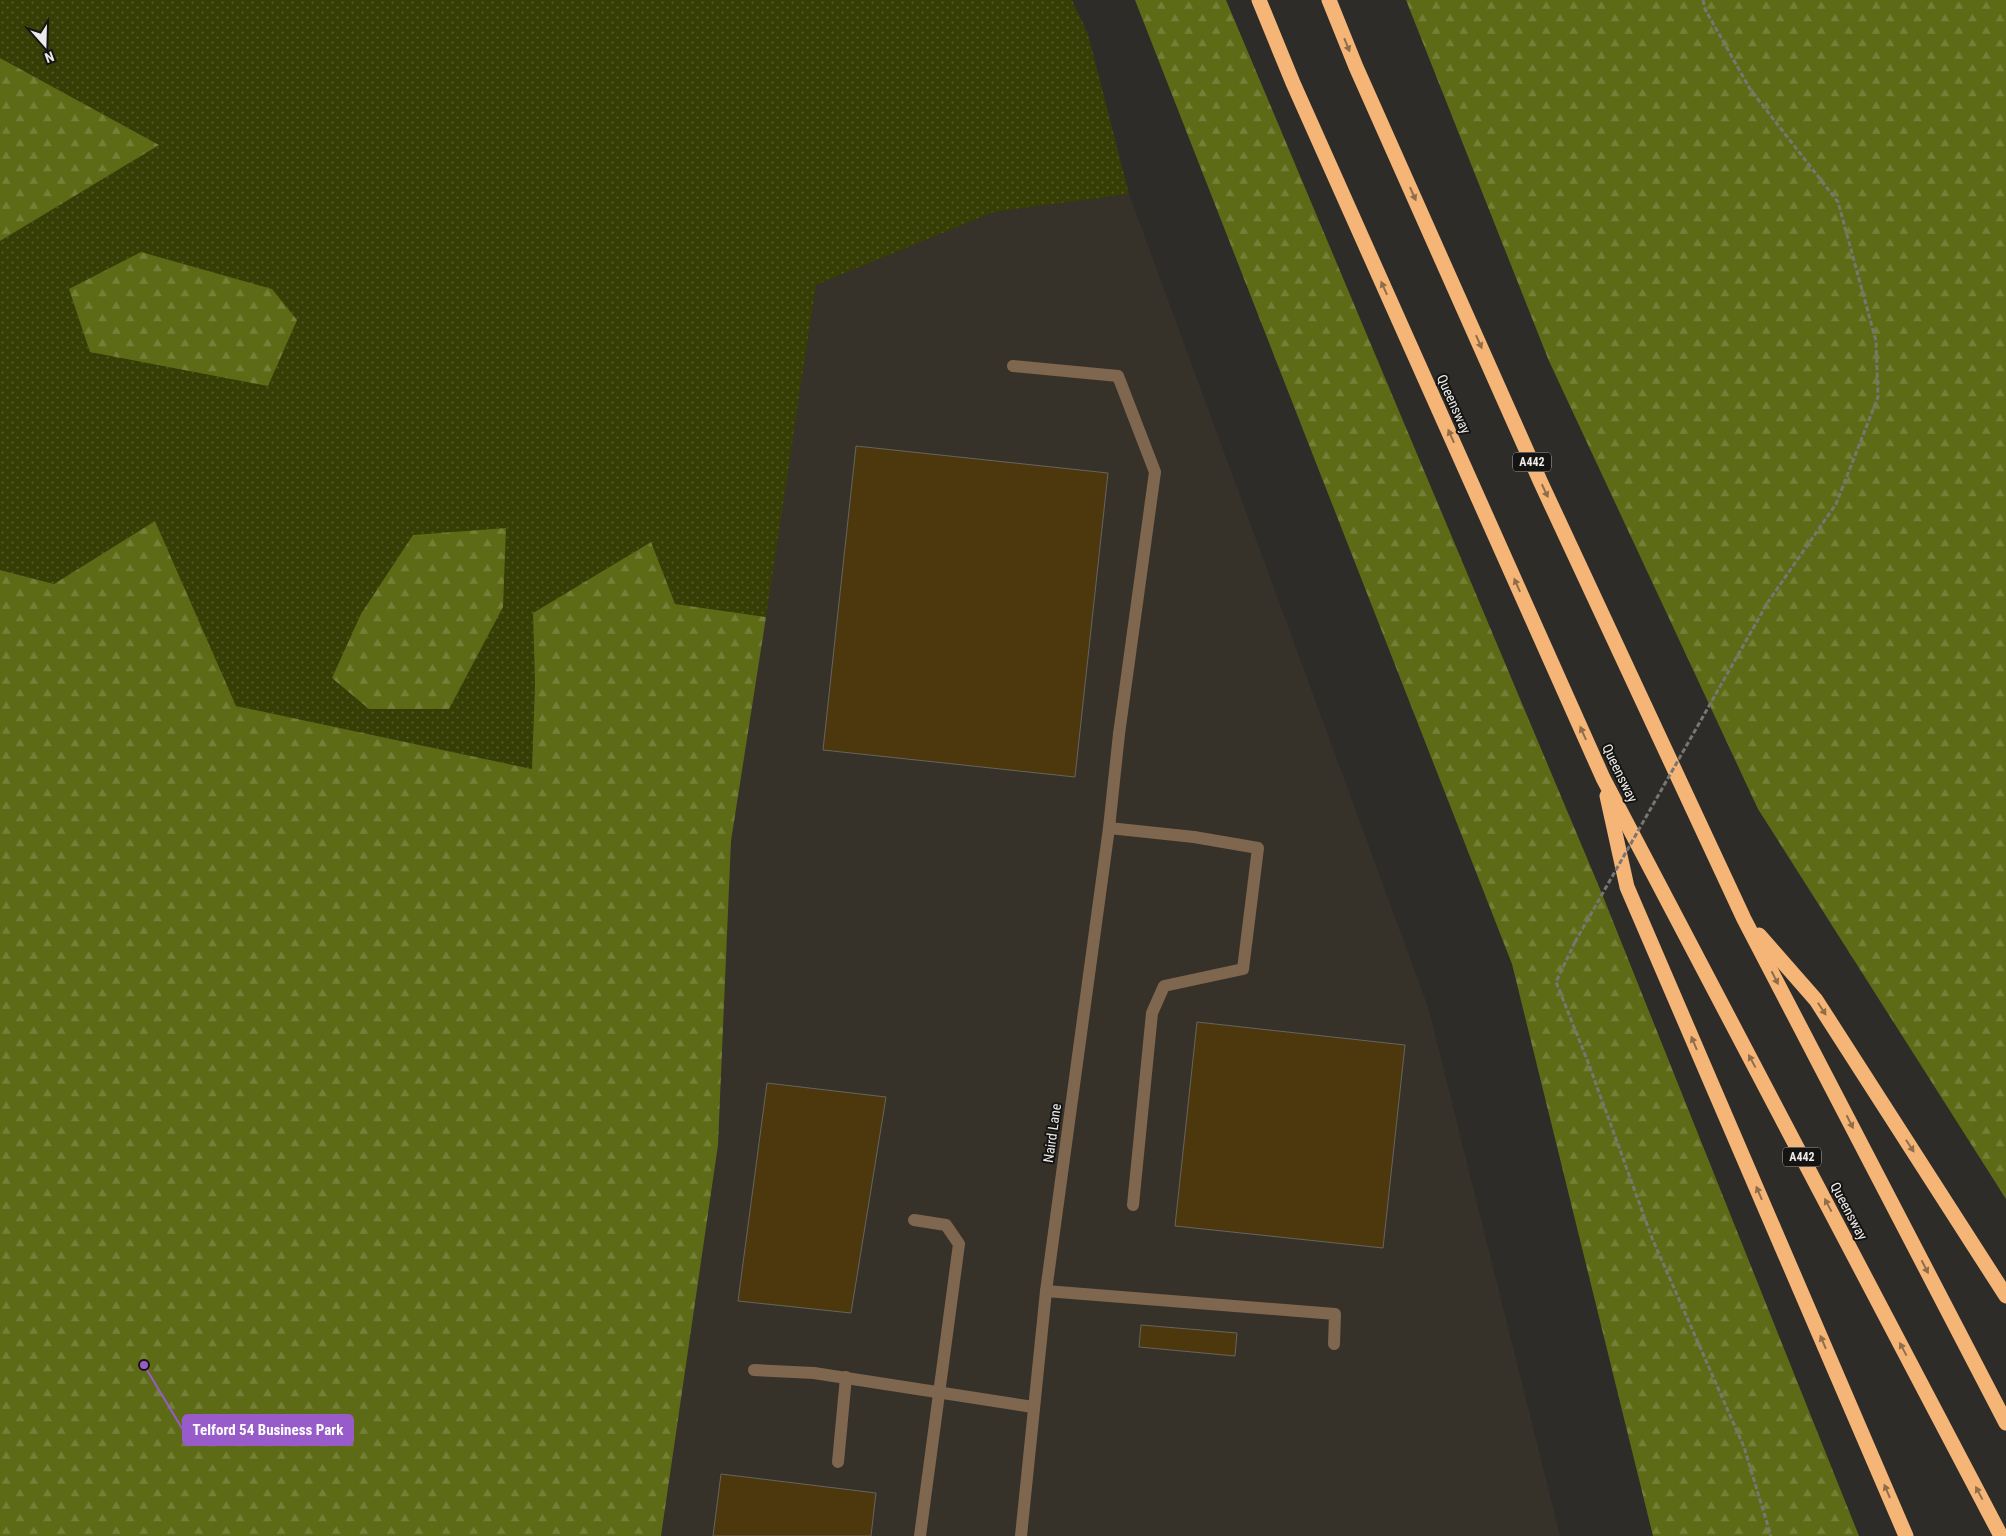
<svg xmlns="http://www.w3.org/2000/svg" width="2006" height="1536" font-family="'Roboto Condensed',sans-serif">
<defs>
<pattern id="grass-dots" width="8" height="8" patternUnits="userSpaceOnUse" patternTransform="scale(1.25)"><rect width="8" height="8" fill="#363e05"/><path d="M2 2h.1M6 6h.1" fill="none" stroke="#535a29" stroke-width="1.8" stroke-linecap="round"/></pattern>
<pattern id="forest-firs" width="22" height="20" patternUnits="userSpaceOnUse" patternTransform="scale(1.25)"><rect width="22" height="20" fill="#5d6b16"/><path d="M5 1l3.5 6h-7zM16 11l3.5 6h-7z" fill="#748038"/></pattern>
</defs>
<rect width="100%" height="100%" fill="#2e2c29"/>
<path fill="#373229" d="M1129,194L1428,1007L1560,1536H661L718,1145L731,841L816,285L994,212Z"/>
<path fill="url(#grass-dots)" d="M0,0H1072L1088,34L1129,194L994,212L816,285L766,617L674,604L651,542L533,613L535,684L532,769L235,706L155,521L54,584L0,570V241L158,145L0,58Z"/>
<g fill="url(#forest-firs)">
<path d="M1135,0H1226L1600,889L1859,1536H1653L1512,964Z"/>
<path d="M1406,0H2006V1199L1758,809L1549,361Z"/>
<path d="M0,58L159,145L0,241Z"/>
<path d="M141,252L272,289L297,320L268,386L90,352L69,289Z"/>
<path d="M155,521L236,706L532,769L535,684L533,613L651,542L675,604L766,617L731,841L718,1145L661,1536H0V570L54,584Z"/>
<path d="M506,528L503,607L449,709H369L332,678L361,614L413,535Z"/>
</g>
<g fill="#4d380d" stroke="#666460">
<path d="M856,446L1108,473L1075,777L823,750Z"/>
<path d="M1197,1022L1405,1045L1383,1248L1175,1226Z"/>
<path d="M767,1083L886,1097L851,1313L738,1301Z"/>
<path d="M1141,1325L1237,1333L1235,1356L1139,1347Z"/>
<path d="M721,1474L876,1493L871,1536H713Z"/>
</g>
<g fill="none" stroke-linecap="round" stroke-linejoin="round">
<g stroke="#787674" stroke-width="3" stroke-dasharray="5 2.5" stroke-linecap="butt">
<path d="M1703,0L1705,9L1750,89L1838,202L1876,341L1878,397L1836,504L1768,602"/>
<path d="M1575,942L1556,982L1588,1062L1652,1238L1744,1447L1771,1536"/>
</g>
<g stroke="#7f664e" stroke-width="12">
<path d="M1013,366L1118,376L1155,472L1119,734"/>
<path d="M1133,1205L1152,1013L1164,986L1243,969L1258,848L1194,837"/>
<path d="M914,1220L946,1225L959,1244L920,1536"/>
<path d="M1046,1291L1335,1314L1334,1344"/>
<path d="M754,1370L814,1373L1033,1407"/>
<path d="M838,1462L846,1377"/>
</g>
<g stroke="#7f664e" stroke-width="12">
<path d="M1109,828L1194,837"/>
<path d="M1021,1536L1046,1291L1109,828L1119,734"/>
</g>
<g stroke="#f4b577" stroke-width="15">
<path d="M1259,0L1293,83L1603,778L2001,1536"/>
<path d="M1329,0L1356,67L1541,483L1744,919L2006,1423"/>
<path d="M1607,796L1627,887L1906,1536"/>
<path d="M1759,935L1816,1000L2006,1296"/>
</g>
<path stroke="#787674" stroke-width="3" stroke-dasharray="5 2.5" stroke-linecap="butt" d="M1575,942L1768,602"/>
</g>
<defs><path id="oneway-solid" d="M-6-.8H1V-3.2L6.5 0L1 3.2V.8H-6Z" transform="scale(1.25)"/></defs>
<g fill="#906d4a">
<use href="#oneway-solid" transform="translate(1347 45) rotate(68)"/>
<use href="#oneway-solid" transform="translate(1413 194) rotate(66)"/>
<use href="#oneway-solid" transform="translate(1384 288) rotate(-114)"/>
<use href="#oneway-solid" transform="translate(1479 342) rotate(66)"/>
<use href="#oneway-solid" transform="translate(1451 436) rotate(-114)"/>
<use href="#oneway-solid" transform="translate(1545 491) rotate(65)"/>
<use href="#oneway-solid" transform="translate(1517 585) rotate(-114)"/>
<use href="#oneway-solid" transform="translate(1583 733) rotate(-114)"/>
<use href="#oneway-solid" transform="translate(1775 978) rotate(63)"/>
<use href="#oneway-solid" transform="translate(1822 1009) rotate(57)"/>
<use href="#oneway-solid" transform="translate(1694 1043) rotate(-113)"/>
<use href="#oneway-solid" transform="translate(1752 1061) rotate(-118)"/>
<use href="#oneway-solid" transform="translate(1850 1122) rotate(63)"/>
<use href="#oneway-solid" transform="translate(1910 1146) rotate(57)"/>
<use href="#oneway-solid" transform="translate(1759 1193) rotate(-113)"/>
<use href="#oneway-solid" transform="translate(1828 1205) rotate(-118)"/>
<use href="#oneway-solid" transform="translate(1925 1267) rotate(63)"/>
<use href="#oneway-solid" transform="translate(1823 1342) rotate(-113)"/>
<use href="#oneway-solid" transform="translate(1903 1349) rotate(-118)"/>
<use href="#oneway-solid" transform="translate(1887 1491) rotate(-113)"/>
<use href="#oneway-solid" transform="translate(1979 1493) rotate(-118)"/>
</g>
<g text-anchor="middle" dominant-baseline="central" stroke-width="4" stroke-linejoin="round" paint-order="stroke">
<g fill="#151413" stroke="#acaaa9" stroke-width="1">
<rect x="1513" y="452.5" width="38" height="19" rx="4"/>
<rect x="1783" y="1147.5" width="38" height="19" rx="4"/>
</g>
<g font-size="12" font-weight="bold" fill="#ecebe9">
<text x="1532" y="462">A442</text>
<text x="1802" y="1157">A442</text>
</g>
<g font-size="14" fill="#ecebe9" stroke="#151413">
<text transform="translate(1454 404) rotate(66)">Queensway</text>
<text transform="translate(1620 773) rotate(64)">Queensway</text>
<text transform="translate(1052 1133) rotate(-82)">Naird Lane</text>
<text transform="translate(1849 1211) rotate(62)">Queensway</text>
</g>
</g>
<path fill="none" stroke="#975cca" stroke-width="2" d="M144 1365L183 1430"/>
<circle fill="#975cca" stroke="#151413" stroke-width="2" cx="144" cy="1365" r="5"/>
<rect fill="#975cca" stroke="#975cca" stroke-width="2" x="183" y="1415" width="170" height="30" rx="5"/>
<g font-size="15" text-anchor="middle" font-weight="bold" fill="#fff">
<text x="268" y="1435">Telford 54 Business Park</text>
</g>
<g transform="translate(45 45) rotate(160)" stroke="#151413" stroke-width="4" paint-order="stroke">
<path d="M0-4L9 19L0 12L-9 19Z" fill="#ecebe9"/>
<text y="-8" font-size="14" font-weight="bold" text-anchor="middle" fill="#ecebe9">N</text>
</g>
</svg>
